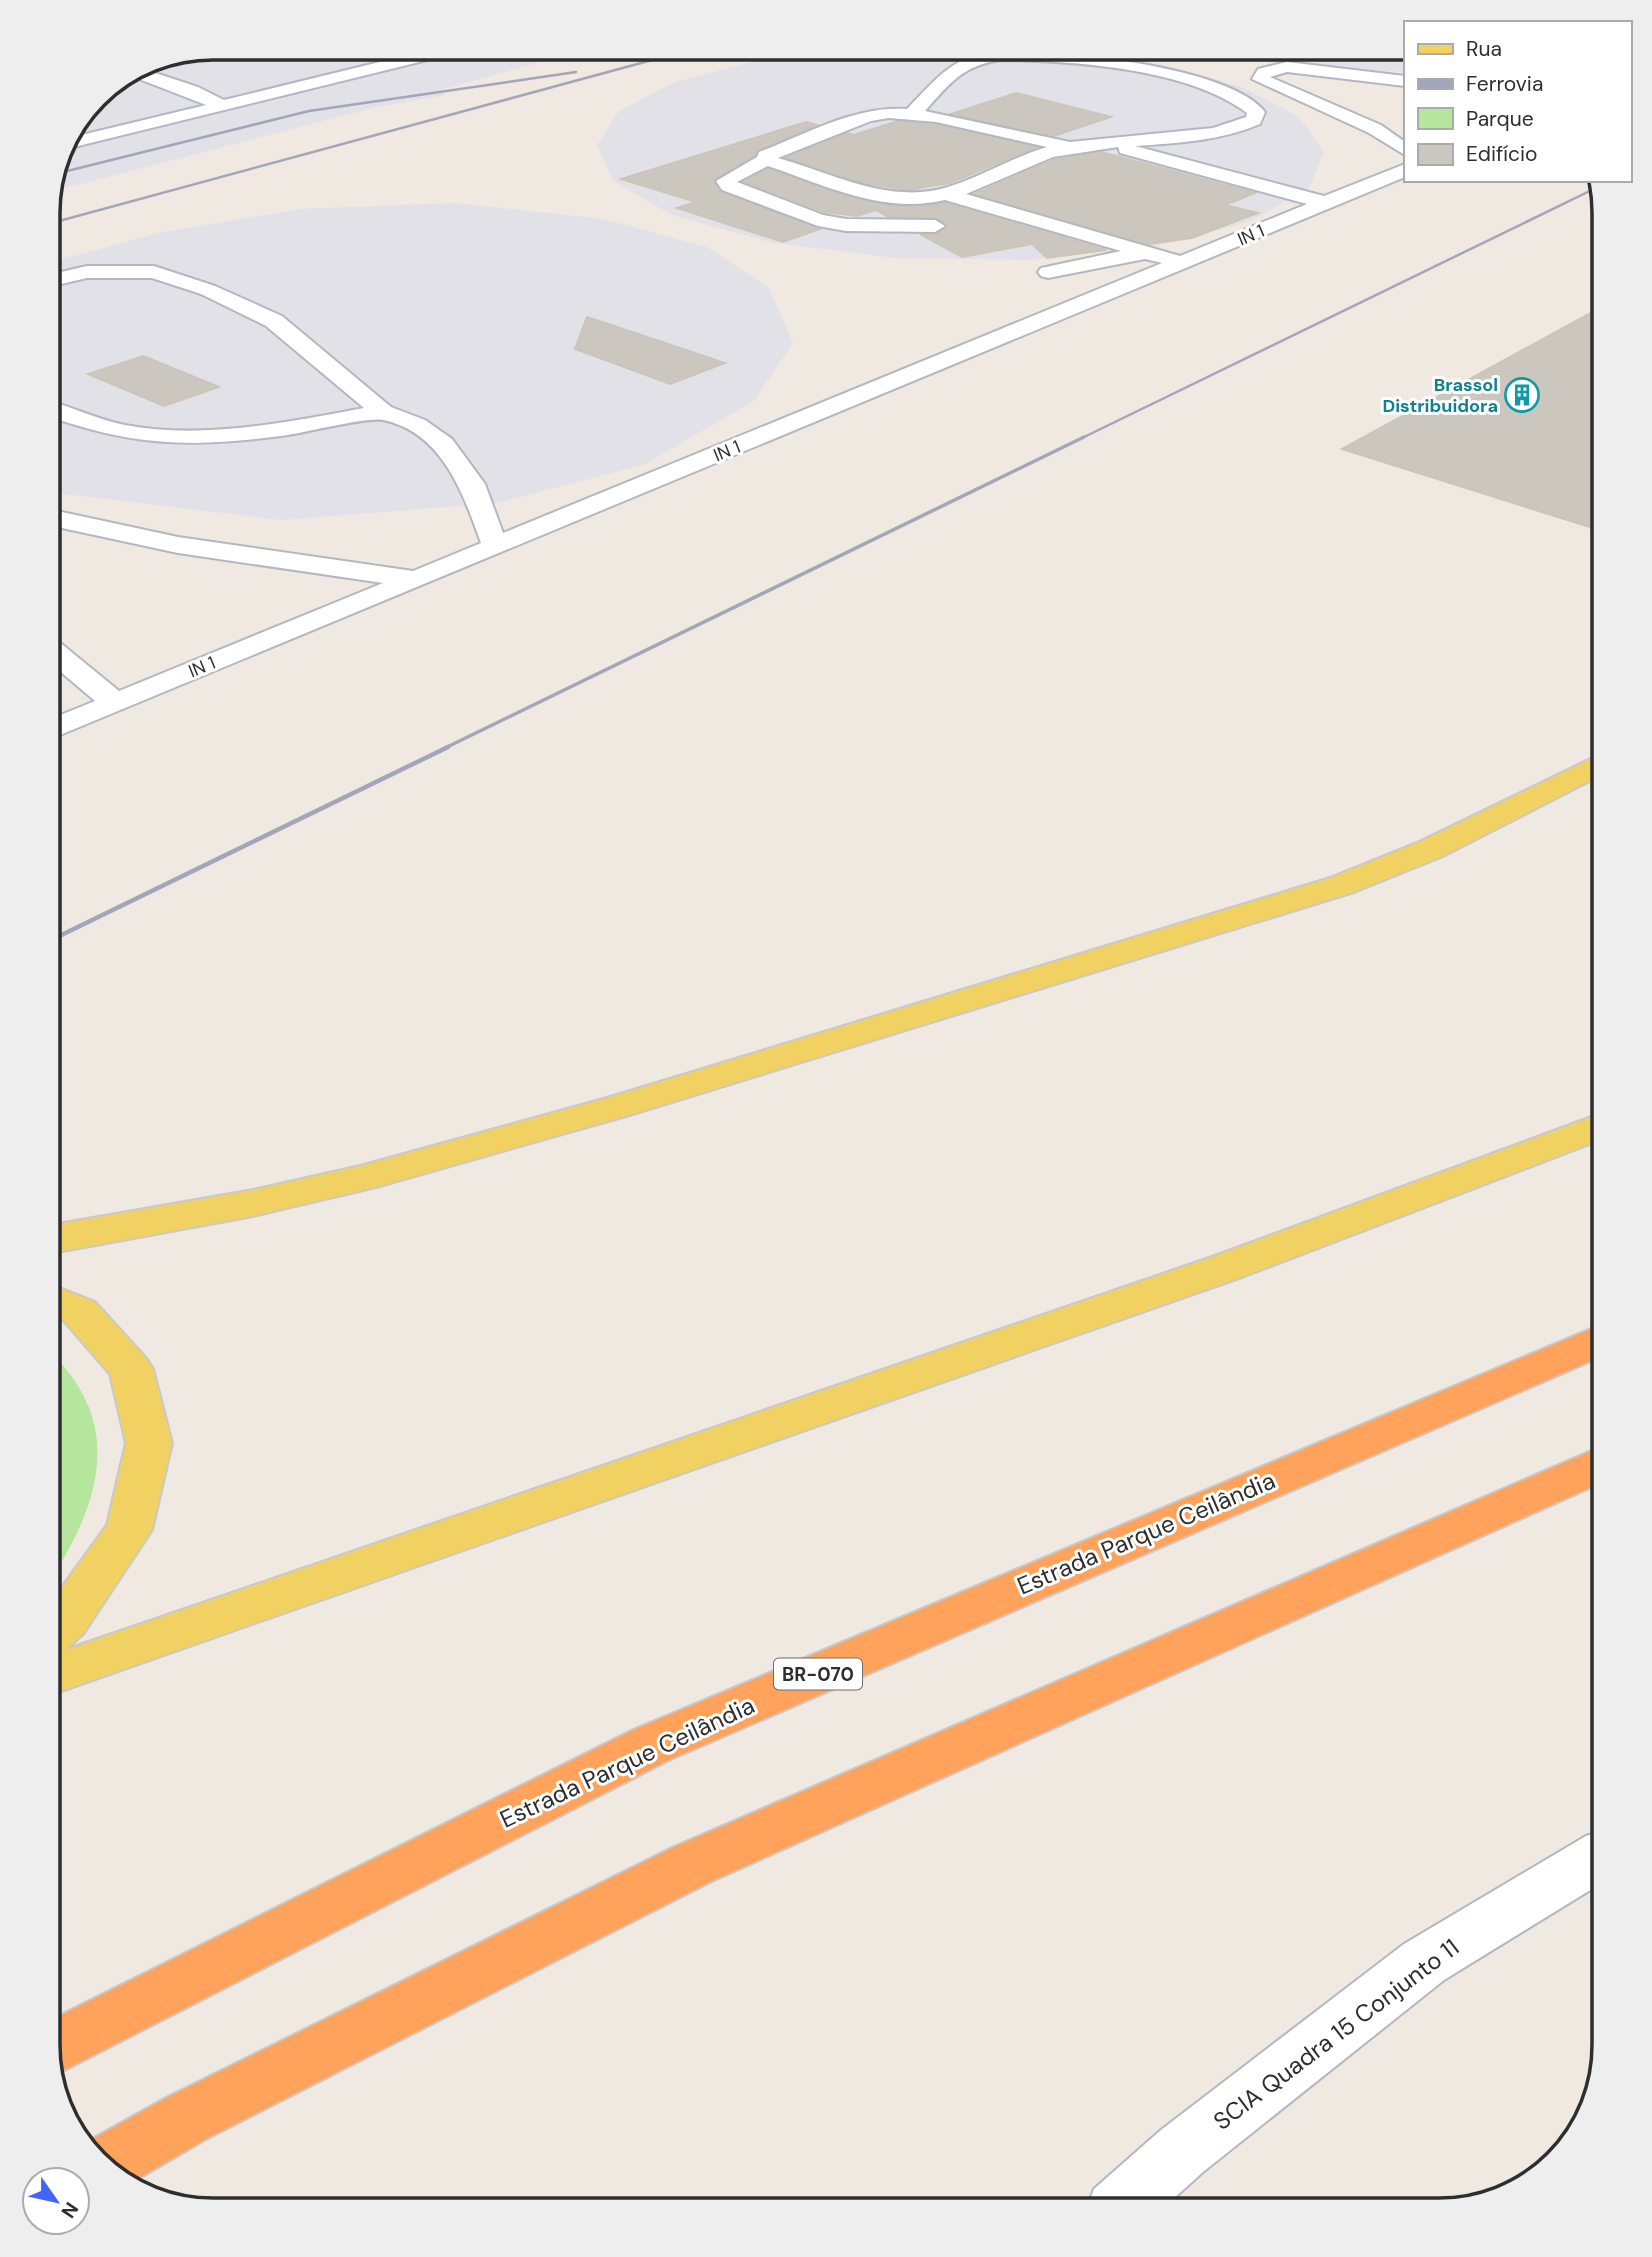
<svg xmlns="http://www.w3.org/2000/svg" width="1652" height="2257" font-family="'DM Sans',sans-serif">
<rect width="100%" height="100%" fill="#efe9e1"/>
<g fill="#e3e1e8">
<path d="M213,47H575L534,64L440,90L446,95L377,107L50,192L65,139L103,89L150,60Z"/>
<path d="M1016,47L1062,50L1160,64L1242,87L1299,117L1324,152L1309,188L1251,221L1154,247L1029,260L894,258L769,242L672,215L613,181L597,145L619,111L675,82L755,61L851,48Z"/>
<path d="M1189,48H1405V72L1271,63Z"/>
<path d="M456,203L603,219L707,247L769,288L793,343L754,401L643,465L496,503L282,520L48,492V263L162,232L300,209Z"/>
</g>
<path fill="#b6e59e" d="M47,1349C127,1423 100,1505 47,1585Z"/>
<g fill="#cbc7bf" stroke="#cbc5ba" stroke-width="2">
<path d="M1016,93L1111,117L1054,136L951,114Z"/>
<path d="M898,121L936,125L1037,147L950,183L907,190L864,183L786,158L847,133L854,135Z"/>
<path d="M806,122L817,125L758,150L755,155L713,180L721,192L820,229L783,242L677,208L696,202L621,179Z"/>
<path d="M1101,152L1255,193L1225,205L1258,213L1192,238L1148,244L974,194L1054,160Z"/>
<path d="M768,169L854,198L900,206L945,203L1106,250L1047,258L1032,244L962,257L920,234L935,235L946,228V224L936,218L888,217L876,210L857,216L824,212L743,182Z"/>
<path d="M1605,305V532L1342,449Z"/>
<path d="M587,317L725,363L670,384L575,349Z"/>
<path d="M143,356L219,387L164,406L88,374Z"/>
</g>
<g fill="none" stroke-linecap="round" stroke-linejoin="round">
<g stroke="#b4b7c1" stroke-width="4">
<g id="minor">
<path d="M441,47H470L468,50L62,150L65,139L206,105L126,74L137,67L198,87L224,100Z"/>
<path d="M1001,50C1059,51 1228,65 1265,112L1260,124C1220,141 1178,143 1135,146L1324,196L1405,164V177L48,740V720L95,701L48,661V639L58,641L119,691L383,583L178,553L48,525V509L178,537L413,571L481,543C463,493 442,432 383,420C366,417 309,432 288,435C197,448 135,447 48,416V401C74,407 98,420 125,425C203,440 287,422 364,408L266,326L201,294L152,278H87L48,287V275L87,266H154L215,286L282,316L391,407L425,420L452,439L485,484L503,533L1162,263L1145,259L1048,278L1041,276L1038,272L1041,268L1121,251L945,200C884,215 824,185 768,166L737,182L823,215L846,219L935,220L945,226L935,232L846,231L818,226L722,190L716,181L757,157L759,152C806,134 856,105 907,109C939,76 952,56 1001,50ZM1001,60C1074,61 1187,68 1247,113L1246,117L1213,128L1070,142L925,111C949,84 963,65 1001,60ZM889,118L936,122L1047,147C1014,157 984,175 951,186C892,206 835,174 778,158L871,121ZM1118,147L1120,153L1307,204L1180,256L966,194L1053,157Z"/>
<path d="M1287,62L1405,76V86L1287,72L1270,77L1381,125L1405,142V155L1369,133L1252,79L1258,69Z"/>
<path d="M1605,1830V1881L1444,1980L1203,2172L1161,2210H1086L1094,2189L1161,2130L1404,1944L1586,1836Z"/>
</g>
</g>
<g stroke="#c9c9c9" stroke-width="4">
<g id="major">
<path d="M1605,752V773L1443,856L1354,892L633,1114L376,1187L253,1216L47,1254V1226L253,1190L360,1166L607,1098L1330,878L1419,842Z"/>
<path d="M1605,1112V1138L1242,1277L47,1696V1608L107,1525L126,1443L110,1374L65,1322L47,1314V1283L95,1302L146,1358L153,1369L172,1443L152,1530L83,1634L65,1650L1212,1257Z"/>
</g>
</g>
<g stroke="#c9c9c9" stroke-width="4">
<g id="highway">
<path d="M1605,1323V1355L669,1760L55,2075L47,2044V2022L633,1730Z"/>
<path d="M1605,1445V1481L712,1881L208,2138L127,2185L85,2143L166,2098L674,1847Z"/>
</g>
</g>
<use href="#minor" fill="#fff" fill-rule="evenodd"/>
<use href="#major" fill="#f2d163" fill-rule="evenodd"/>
<use href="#highway" fill="#ffa35c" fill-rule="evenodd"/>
<g stroke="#a3a6b8" stroke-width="2.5">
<path d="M55,174L309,111L576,72"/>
<path d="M48,224L700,47"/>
<path d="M1080,439L1598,187"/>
</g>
<path stroke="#a3a6b8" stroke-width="3.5" d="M445,748L1084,437"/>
<path stroke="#a3a6b8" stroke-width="4.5" d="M47,942L448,747"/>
</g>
<defs>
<g id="building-ring" transform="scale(1.75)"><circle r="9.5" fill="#fff" stroke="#0f9aa8" stroke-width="1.5"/><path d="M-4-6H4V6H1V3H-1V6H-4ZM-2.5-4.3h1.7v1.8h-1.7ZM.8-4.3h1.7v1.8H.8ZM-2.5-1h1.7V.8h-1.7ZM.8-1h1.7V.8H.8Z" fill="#0f9aa8"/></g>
</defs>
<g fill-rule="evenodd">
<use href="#building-ring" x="1522" y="395"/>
</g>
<g text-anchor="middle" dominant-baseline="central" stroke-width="6" stroke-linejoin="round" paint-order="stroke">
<g font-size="18" fill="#2e2e2e" stroke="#fff">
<text transform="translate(1251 235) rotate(-23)">IN 1</text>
<text transform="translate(727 451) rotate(-22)">IN 1</text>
<text transform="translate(202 667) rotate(-22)">IN 1</text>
</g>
<g font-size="18" font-weight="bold" fill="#0d838f" stroke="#fff" text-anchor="end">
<text x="1498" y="385">Brassol<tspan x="1498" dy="21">Distribuidora</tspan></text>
</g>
<rect fill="#fff" stroke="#6d6d6d" stroke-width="2" x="774" y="1658.5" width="88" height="31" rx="5"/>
<g font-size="19" font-weight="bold" fill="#2e2e2e">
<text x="818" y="1674">BR-070</text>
</g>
<g font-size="24" fill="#2e2e2e" stroke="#fff">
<text transform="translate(1146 1533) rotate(-23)">Estrada Parque Ceilândia</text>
<text transform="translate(627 1762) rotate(-25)">Estrada Parque Ceilândia</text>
<text transform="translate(1336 2034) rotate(-37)">SCIA Quadra 15 Conjunto 11</text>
</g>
</g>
<path d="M0 0H1652V2257H0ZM213 60H1439A153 153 0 0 1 1592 213V2045A153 153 0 0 1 1439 2198H213A153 153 0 0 1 60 2045V213A153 153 0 0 1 213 60Z" fill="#eee" fill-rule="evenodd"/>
<path fill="none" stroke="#2e2e2e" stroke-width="3.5" d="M213 60H1439A153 153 0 0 1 1592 213V2045A153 153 0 0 1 1439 2198H213A153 153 0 0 1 60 2045V213A153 153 0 0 1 213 60Z"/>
<rect x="1404" y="21" width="228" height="161" fill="#ffffff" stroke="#ababab" stroke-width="2"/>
<rect x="1418" y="44" width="35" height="10" fill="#f2d163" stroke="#ababab" stroke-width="2"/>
<text x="1466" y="56" font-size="21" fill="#2e2e2e">Rua</text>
<rect x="1418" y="79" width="35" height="10" fill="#a3a6b8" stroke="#ababab" stroke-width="2"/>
<text x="1466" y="91" font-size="21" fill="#2e2e2e">Ferrovia</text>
<rect x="1418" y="108" width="35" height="21" fill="#b6e59e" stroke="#ababab" stroke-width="2"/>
<text x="1466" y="126" font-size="21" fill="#2e2e2e">Parque</text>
<rect x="1418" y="144" width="35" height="21" fill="#cbc7bf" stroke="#ababab" stroke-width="2"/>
<text x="1466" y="161" font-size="21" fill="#2e2e2e">Edifício</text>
<g transform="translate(56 2201) rotate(124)"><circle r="33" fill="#ffffff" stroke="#ababab" stroke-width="2"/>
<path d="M0-5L12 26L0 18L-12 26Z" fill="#4264fb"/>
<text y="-10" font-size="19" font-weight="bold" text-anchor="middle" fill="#2e2e2e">N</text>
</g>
</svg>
